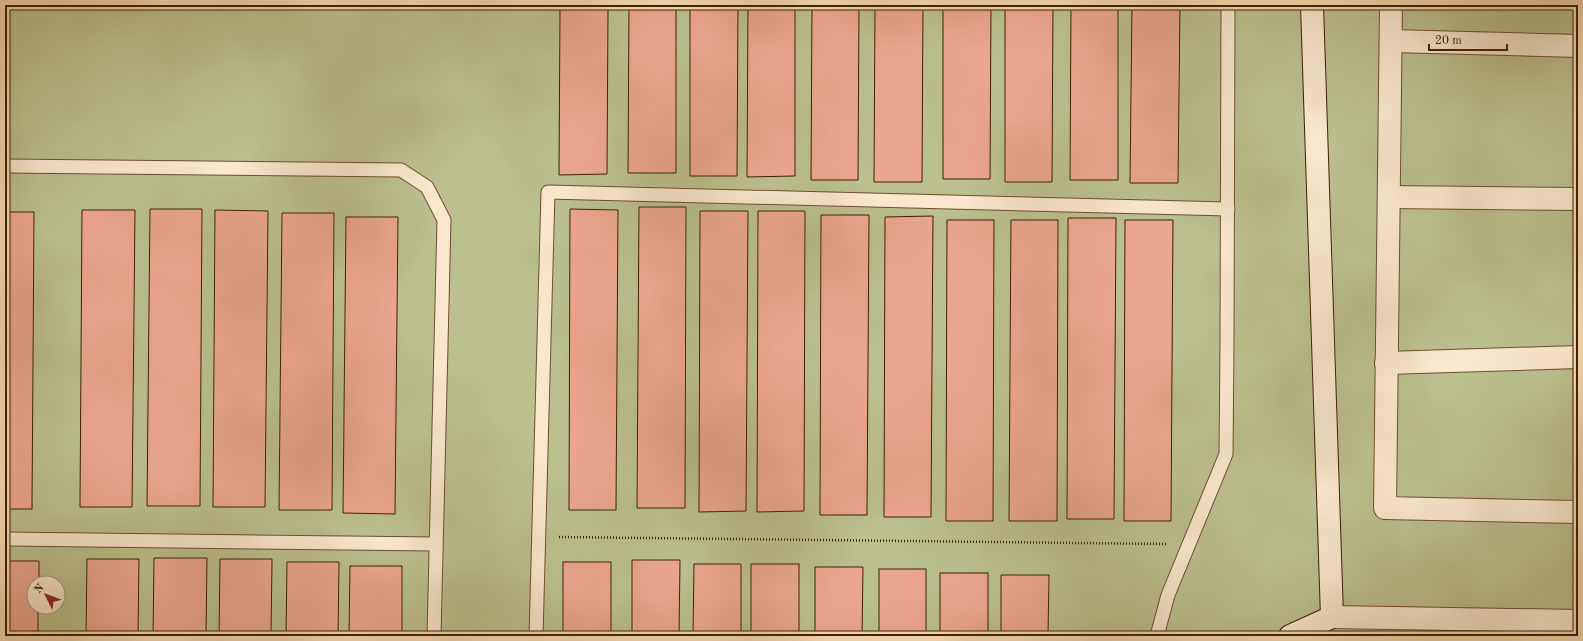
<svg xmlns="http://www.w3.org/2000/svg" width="1583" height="641" font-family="'Old Standard TT',serif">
<rect width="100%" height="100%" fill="#f8dab2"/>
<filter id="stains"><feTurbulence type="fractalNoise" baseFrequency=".005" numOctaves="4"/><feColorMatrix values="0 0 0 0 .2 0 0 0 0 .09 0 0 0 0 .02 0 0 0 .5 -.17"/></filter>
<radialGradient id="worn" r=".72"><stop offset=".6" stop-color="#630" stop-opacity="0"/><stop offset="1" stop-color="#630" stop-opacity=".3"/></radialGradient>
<path fill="#bbc08e" stroke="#7c704a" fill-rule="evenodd" d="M5,5H1578V636H5ZM34,583H58V607H34Z"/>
<g fill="#eba68f" stroke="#3d2106">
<path d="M560,5H608L607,174L559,175Z"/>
<path d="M629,5H676V173H628Z"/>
<path d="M690,5H738L737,176H690Z"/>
<path d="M748,5H795V176L747,177Z"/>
<path d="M812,5H859L858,180H811Z"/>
<path d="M875,5H923L922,182H874Z"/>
<path d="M943,5H991L990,179H943Z"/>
<path d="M1005,5H1053L1052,182H1005Z"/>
<path d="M1071,5H1118V180H1070Z"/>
<path d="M1132,5H1180L1178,183H1130Z"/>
<path d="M639,207H686L685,508H637Z"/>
<path d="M150,209H202L200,506H147Z"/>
<path d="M570,209L618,210L616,510H569Z"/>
<path d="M82,210H135L132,507H80Z"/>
<path d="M215,210L268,211L265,507H213Z"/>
<path d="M700,211H748L746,511L699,512Z"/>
<path d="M758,211H805L804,511L757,512Z"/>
<path d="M5,212H34L32,509H5Z"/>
<path d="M282,213H334L332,510H279Z"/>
<path d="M821,215H869L867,515H820Z"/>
<path d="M933,216L931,517H884L885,217Z"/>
<path d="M346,217H398L395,514L343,513Z"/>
<path d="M1068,218H1116L1114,519H1067Z"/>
<path d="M947,220H994L993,521H946Z"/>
<path d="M1011,220H1058L1057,521H1009Z"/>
<path d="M1125,220H1173L1171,521H1124Z"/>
<path d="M154,558H207L206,636H153Z"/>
<path d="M87,559H139L138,636H86Z"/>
<path d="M220,559H272L271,636H219Z"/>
<path d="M632,560H680L679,636H632Z"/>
<path d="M5,561H39V583H34V607H38V636H5Z"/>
<path d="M287,562H339L338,636H286Z"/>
<rect x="563" y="562" width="48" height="74"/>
<path d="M694,564H741V636H693Z"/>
<rect x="751" y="564" width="48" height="72"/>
<path d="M350,566H402V636H349Z"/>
<path d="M815,567H863L862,636H815Z"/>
<rect x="879" y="569" width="47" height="67"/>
<rect x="940" y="573" width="48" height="63"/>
<path d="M1001,575H1049L1048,636H1001Z"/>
</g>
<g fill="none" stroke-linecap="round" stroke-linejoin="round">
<g stroke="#6c4f31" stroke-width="15">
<g id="service">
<path d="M5,166L401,170L427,187L444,220L434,636"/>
<path d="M5,539L435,544"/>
<path d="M536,636L548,192L1228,209"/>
<path d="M1157,636L1168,595L1226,454L1227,345L1228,5"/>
</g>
</g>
<g stroke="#6c4f31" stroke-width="24">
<g id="minor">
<path d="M1391,5L1385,508L1578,512"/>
<path d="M1391,41L1578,46"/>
<path d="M1389,197L1578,199"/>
<path d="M1386,363L1578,357"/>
</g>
</g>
<g stroke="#6c4f31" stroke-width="24">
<path id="tertiary" d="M1332,617L1578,621"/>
</g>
<g stroke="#3d2106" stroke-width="24">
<path id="secondary" d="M1290,636L1332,617L1312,5"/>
</g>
<path stroke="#3d2106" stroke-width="2.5" stroke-dasharray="1 2" stroke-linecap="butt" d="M559,537L1168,544"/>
<use href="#service" stroke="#fae7cd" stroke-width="13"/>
<use href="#minor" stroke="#fae7cd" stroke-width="22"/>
<use href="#tertiary" stroke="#fae7cd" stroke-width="22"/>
<use href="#secondary" stroke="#fae7cd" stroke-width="22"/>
</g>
<rect width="1583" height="641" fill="none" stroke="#f8dab2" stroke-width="20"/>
<rect x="6" y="6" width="1571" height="629" fill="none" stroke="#3d2106" stroke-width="2"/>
<rect x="10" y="10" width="1563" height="621" fill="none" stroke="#3d2106"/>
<g transform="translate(46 595) rotate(312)"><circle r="19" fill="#fae7cd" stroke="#ae987d"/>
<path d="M0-3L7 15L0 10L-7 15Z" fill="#8f2418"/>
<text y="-6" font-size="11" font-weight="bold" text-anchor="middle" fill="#3d2106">N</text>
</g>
<path d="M1429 44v6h78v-6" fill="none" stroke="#3d2106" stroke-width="2"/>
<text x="1435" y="44" font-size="12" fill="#3d2106" stroke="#fae7cd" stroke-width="3" paint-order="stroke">20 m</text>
<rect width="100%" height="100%" filter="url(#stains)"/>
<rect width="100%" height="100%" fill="url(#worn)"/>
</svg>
